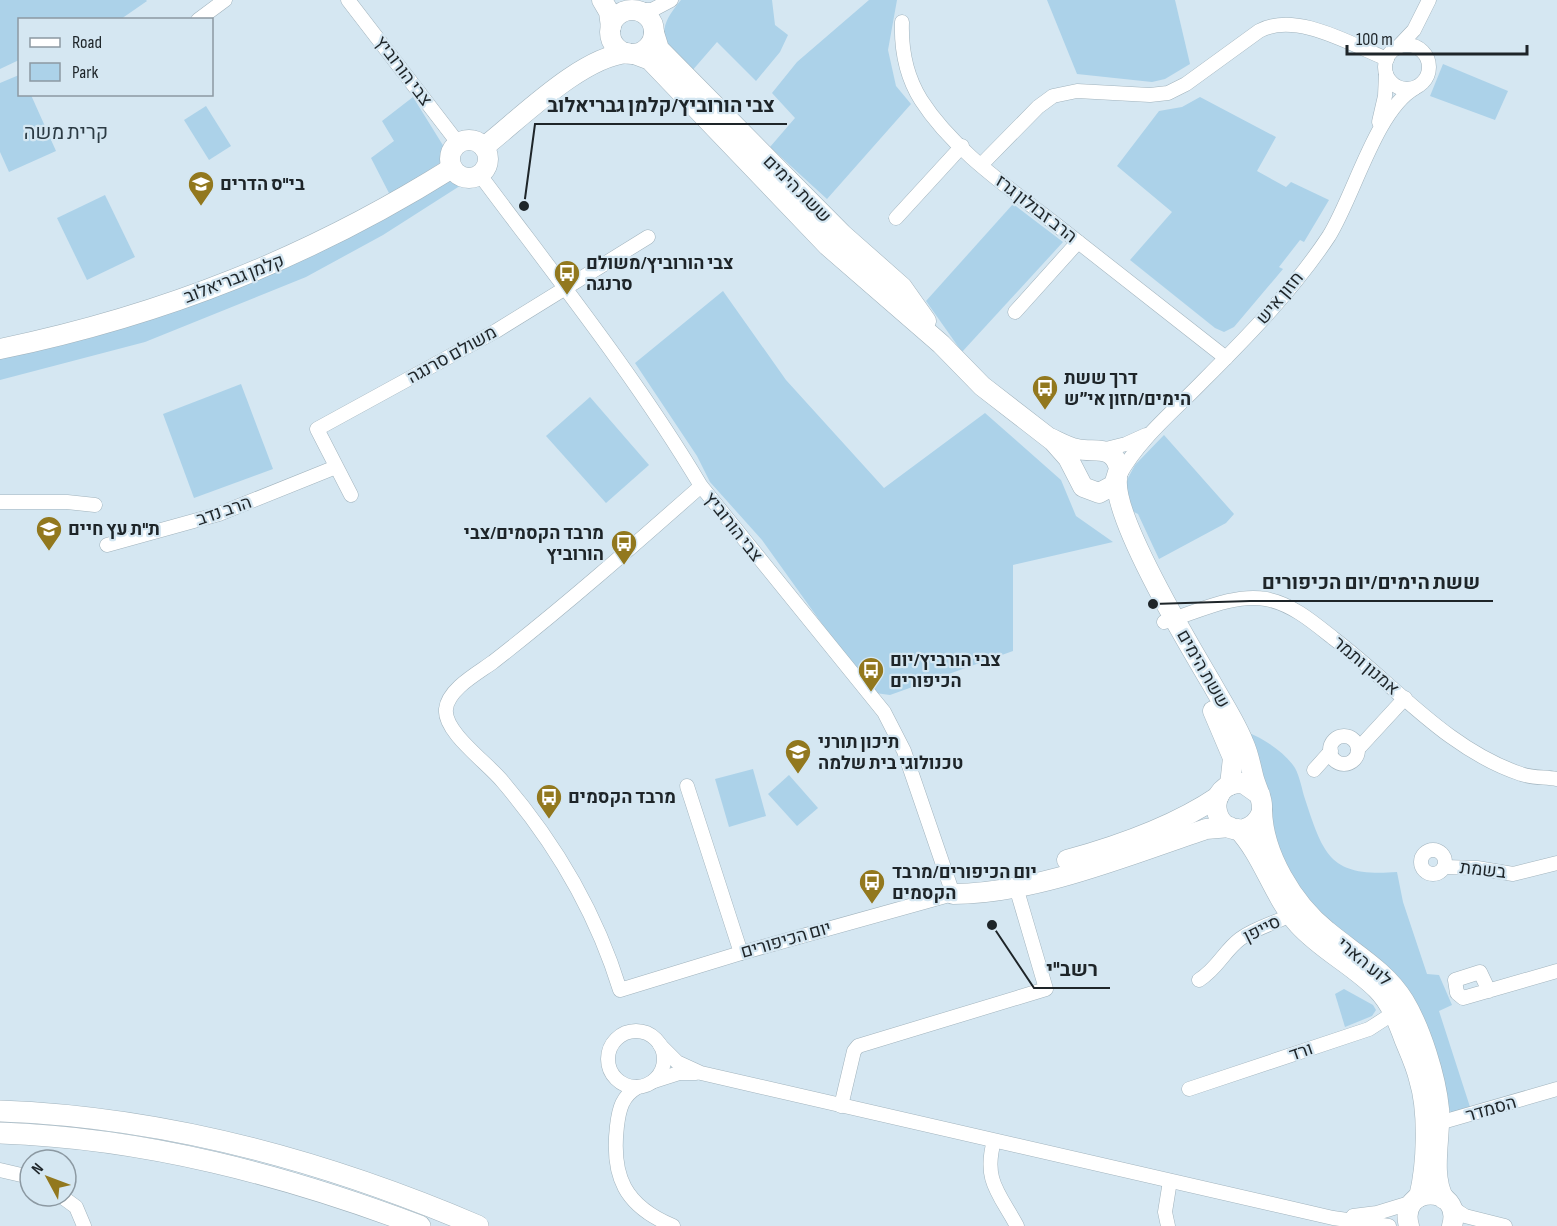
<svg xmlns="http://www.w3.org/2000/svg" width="1557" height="1226" font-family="'Sofia Sans Condensed',Heebo,sans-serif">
<rect width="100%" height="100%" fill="#d5e7f2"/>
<g fill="#acd2e9">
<path d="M0,0H146L147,1L121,19L20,20L19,60L0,69Z"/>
<path d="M681,0H772L775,25L788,35L780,52L756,81L717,42L691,72C664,44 652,34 681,0Z"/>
<path d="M869,0H897L888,50L896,86L911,104L827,199L770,147L795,118L772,93L797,62Z"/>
<path d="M1047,0H1175L1190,64L1165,79L1152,82L1077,74Z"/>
<path d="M1443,64L1508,91L1495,120L1430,96Z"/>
<path d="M19,75L20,94L31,95L56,151L9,172L0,152V83Z"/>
<path d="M413,97L444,147L443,161L390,195L371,158L394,141L382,121Z"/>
<path d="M1200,97L1276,137L1257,171L1286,187L1291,182L1329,200L1304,242L1300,240L1279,267L1283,269L1234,327L1224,332L1215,328L1130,260L1172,212L1117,166L1159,111L1182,107Z"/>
<path d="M206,106L231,146L209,160L184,120Z"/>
<path d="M452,177L466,182L383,235L306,277L145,342L0,380V359L56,346Z"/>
<path d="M105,195L135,257L87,280L57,218Z"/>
<path d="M1013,204L1063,242L962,352L926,301Z"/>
<path d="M723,291L786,380L884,488L985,413L1061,480L1076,516L1113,542L1013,565V651L890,695L875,693L863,681L762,540L710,482L697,456L635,363Z"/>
<path d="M241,384L273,469L194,498L163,414Z"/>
<path d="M590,397L649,465L606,503L546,436Z"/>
<path d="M1164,435L1234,514L1226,523L1159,559L1138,514L1132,511L1126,485L1128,478L1135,465Z"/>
<path d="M1247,732C1264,739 1285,752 1295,768C1300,777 1302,790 1305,799C1324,857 1331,877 1397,872L1403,902L1427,974L1439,975L1452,1005L1439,1011L1471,1110L1451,1113L1408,1000L1321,923L1280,862Z"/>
<path d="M753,769L766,816L729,827L715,779Z"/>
<path d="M789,775L818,808L797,826L768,794Z"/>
<path d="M1344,989L1373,1005L1376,1010L1372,1016L1345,1027L1335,994Z"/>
</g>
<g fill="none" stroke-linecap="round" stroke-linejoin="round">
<g stroke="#a1b3bd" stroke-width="15">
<g id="street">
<path d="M348,0L458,143"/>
<path d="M637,10H652L671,0"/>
<path d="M198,20L225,0"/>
<path d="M902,22C901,49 906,76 921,100C953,150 1008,187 1054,223C1112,268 1169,313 1226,358"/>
<circle cx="1407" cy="67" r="22"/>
<path d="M1397,48L1414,30L1429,0"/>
<path d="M1379,122L1385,96L1386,74"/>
<path d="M982,164L1038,107L1053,96L1077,91L1150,95L1168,93L1186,84L1259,31C1296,11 1350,44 1387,59"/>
<path d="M480,175C556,277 636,377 701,486L884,712L904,751L953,894L741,953L620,990C596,912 556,844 503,782C489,764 443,732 446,709C448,689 478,673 493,662C565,606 633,546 701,486"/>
<path d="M896,218L962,146"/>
<path d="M1015,312L1078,242"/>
<path d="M1102,450L1126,444L1146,435"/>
<path d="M1119,476C1139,439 1174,411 1203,381C1248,336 1294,289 1329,236C1354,196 1376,110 1415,88"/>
<path d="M351,495L317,429L496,331L648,237"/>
<path d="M0,502H67L95,505"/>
<path d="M107,545L219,514L336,467"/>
<path d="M1164,622C1195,613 1233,593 1266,599C1292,604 1313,622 1333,638C1394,684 1446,749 1521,774C1532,778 1545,777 1557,779"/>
<circle cx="1344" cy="750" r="14"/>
<path d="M1358,749L1405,698"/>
<path d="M1314,770L1331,751"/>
<path d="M687,786L741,953"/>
<circle cx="1433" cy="862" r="12"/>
<path d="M1444,867L1477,868L1513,874L1557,863"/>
<path d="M1199,980C1218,968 1224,951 1240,939C1256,927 1279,922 1297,912"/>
<path d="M1489,991L1480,972L1455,980L1457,993L1463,998L1557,971"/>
<circle cx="636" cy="1059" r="28"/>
<path d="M660,1045L677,1062L701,1073L1333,1218L1389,1226"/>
<path d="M654,1081L679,1073H696"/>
<path d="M638,1087C622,1096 619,1109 617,1126C611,1177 625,1206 673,1226"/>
<path d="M1189,1089L1369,1029L1386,1018L1398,1005"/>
<path d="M841,1106L854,1051L858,1046L1046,989L1016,887"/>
<path d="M1432,1125L1557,1089"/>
<path d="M994,1141C983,1180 999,1193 1017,1226"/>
<path d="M0,1170L30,1177"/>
<path d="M61,1196L76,1207L84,1226"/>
<path d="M1451,1207L1465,1216L1505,1226"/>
<path d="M1353,1216L1377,1213L1413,1202"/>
<path d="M1168,1226L1165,1212L1170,1181"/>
</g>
</g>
<g stroke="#a1b3bd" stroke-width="21">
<g id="secondary">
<path d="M602,0L609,12L611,27"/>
<circle cx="632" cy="32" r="22"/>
<path d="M654,33L659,49L842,234L902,287L926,321"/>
<path d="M634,54L650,60L828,246L941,344L982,386L1053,441L1068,458L1083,487L1099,493L1114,485L1119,469C1114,444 1095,453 1077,449C1067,447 1059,442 1050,438"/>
<circle cx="469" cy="159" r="19"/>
<path d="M484,147C521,118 581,57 627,53"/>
<path d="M0,349C164,315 310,257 452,168"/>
<path d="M1117,479C1113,519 1189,645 1212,684C1223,704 1236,723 1244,744C1249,755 1251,768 1254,779C1257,790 1265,802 1261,814C1258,821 1252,827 1244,829C1212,836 1203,782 1243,783L1260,795"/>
<path d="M1213,711L1233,758L1230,785"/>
<path d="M1262,810C1263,854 1293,904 1327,931C1353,953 1386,971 1404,1001C1421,1029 1436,1077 1439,1109C1441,1137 1430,1174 1444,1199"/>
<path d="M1238,829C1264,857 1273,896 1299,925C1322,950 1353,965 1377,989C1391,1003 1398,1022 1405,1041C1410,1053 1416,1066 1419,1079C1429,1111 1427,1165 1419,1197"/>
<path d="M1067,860C1118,846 1175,826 1219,796"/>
<path d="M953,894C1034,894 1129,855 1206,829L1230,827"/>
<path d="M1409,1226C1397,1184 1464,1184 1452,1226"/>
</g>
</g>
<g stroke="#a1b3bd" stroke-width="22">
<g id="primary">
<path d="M0,1111C166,1117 326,1161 478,1226"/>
<path d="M0,1133C145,1138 285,1175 420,1226"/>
</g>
</g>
<use href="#street" stroke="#fff" stroke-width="14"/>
<use href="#secondary" stroke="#fff" stroke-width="20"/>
<use href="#primary" stroke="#fff" stroke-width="21"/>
</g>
<defs>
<g id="school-pin" transform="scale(1.35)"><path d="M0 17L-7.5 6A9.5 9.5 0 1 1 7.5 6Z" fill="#92781e" stroke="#d5e7f2"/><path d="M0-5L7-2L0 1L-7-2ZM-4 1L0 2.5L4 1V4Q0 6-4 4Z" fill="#fff"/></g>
<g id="bus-pin" transform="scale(1.35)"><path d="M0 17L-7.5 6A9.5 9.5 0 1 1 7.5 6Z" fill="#92781e" stroke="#d5e7f2"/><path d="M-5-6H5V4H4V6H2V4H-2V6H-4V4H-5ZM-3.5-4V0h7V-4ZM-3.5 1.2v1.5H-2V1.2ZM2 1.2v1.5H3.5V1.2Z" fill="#fff"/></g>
</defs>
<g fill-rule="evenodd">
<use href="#school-pin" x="201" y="184"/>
<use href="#bus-pin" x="567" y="273"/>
<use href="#bus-pin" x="1045" y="388"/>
<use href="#school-pin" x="49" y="529"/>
<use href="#bus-pin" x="624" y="543"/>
<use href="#bus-pin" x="871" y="670"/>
<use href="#school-pin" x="798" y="752"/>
<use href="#bus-pin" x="549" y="797"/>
<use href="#bus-pin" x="872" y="882"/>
</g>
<g text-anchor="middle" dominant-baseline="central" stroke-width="4.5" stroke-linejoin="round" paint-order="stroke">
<g font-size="18" fill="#1e2529" stroke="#d5e7f2">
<text transform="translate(403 71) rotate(53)">צבי הורוביץ</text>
<text transform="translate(797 189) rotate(45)">ששת הימים</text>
<text transform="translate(1036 209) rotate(38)">הרב זבולון גרז</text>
<text transform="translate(234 279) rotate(-21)">קלמן גבריאלוב</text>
<text transform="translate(1280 298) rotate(-50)">חזון איש</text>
<text transform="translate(452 355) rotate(-29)">משולם סרנגה</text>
<text transform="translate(224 511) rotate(-19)">הרב נדב</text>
<text transform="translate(733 527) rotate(52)">צבי הורוביץ</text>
<text transform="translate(1366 666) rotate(40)">אמנון ותמר</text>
<text transform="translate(1203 669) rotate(60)">ששת הימים</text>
<text transform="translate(1483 870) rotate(6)">בשמת</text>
<text transform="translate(1262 929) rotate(-26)">סייפן</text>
<text transform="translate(786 940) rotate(-16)">יום הכיפורים</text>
<text transform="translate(1364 962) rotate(40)">לוע הארי</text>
<text transform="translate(1301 1052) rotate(-19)">ורד</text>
<text transform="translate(1491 1109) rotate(-16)">הסמדר</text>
</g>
<g font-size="18" font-weight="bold" fill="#1e2529" stroke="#d5e7f2" text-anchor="start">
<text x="220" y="184">בי"ס הדרים</text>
<text x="586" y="263">צבי הורוביץ/משולם<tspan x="586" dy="21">סרנגה</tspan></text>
<text x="1064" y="378">דרך ששת<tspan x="1064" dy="21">הימים/חזון אי״ש</tspan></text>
<text x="68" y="529">ת"ת עץ חיים</text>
<text x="604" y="533" text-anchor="end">מרבד הקסמים/צבי<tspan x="604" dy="21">הורוביץ</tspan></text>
<text x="890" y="660">צבי הורביץ/יום<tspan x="890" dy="21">הכיפורים</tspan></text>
<text x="818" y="742">תיכון תורני<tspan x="818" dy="21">טכנולוגי בית שלמה</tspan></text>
<text x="568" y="797">מרבד הקסמים</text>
<text x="892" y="872">יום הכיפורים/מרבד<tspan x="892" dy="21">הקסמים</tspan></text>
</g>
<g font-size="20" fill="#2c3b44" stroke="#d5e7f2">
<text x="66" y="133">קרית משה</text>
</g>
</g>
<path fill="none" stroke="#1e2529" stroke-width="2" d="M524 206L535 124H787M1153 604L1250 601H1493M992 925L1034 988H1110"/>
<g fill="#1e2529" stroke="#d5e7f2" stroke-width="2">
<circle cx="524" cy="206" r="6"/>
<circle cx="1153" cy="604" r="6"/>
<circle cx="992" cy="925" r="6"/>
</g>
<g font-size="20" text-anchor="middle" font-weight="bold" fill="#1e2529" stroke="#d5e7f2" stroke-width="4.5" stroke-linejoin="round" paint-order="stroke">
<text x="661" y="112">צבי הורוביץ/קלמן גבריאלוב</text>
<text x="1371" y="589">ששת הימים/יום הכיפורים</text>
<text x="1072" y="976">רשב"י</text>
</g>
<rect x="18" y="18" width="195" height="78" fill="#d5e7f2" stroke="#8c99a2" stroke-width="1.5"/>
<rect x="30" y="38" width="30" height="9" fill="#ffffff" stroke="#8c99a2" stroke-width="1.5"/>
<text x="72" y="48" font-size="18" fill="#1e2529">Road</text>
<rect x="30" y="63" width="30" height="18" fill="#acd2e9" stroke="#8c99a2" stroke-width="1.5"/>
<text x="72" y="78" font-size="18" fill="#1e2529">Park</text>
<g transform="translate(48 1178) rotate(311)"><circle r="28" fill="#d5e7f2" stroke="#8c99a2" stroke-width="1.5"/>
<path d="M0-4.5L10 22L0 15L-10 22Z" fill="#92781e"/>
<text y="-9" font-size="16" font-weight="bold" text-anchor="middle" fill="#1e2529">N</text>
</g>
<path d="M1347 45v9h180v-9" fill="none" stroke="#1e2529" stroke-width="3"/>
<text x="1356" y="45" font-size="18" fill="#1e2529" stroke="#d5e7f2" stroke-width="4.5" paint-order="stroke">100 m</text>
</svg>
